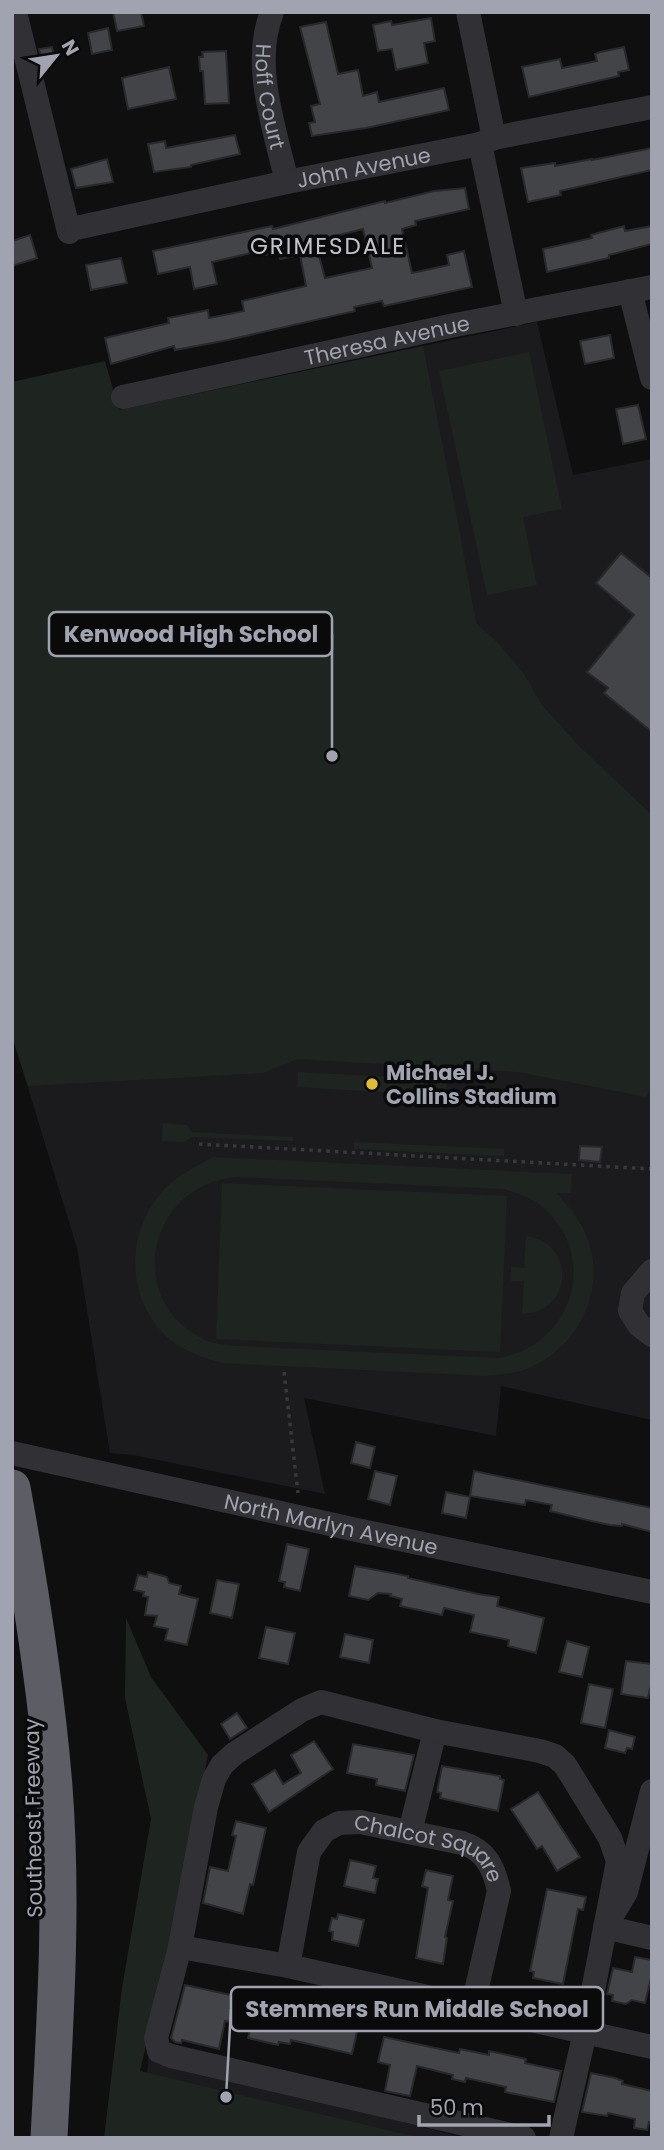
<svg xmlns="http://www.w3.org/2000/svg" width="664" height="2150" font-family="Poppins,sans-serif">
<rect width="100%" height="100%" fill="#0f0f10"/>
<g fill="#1b1b1d">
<path d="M537,322L573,475L652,459V1420L501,1386L496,1436L304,1398L325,1494L133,1455L110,1453L77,1248L12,1036V429L118,410Z"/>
<path d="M149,2056L465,2138H140Z"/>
</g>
<g fill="#1e241f" fill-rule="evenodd">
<path d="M423,346L460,533L476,623L498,643L524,674L542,705L577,744L652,815V1087L646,1097L518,1072L298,1059L263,1073L28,1086L12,1036V382L105,361L119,410Z"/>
<path d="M529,352L562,509L523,517L537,585L487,595L439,371Z"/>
<path d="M298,1072L447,1080L446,1096L297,1087Z"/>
<path d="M163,1123L187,1125L192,1132L293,1137V1141L192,1137L184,1142L162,1141Z"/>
<path d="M354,1142L504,1149V1156L354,1149Z"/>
<path d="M213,1157L572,1174L571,1193H556C569,1207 580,1219 587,1237C607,1289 579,1347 529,1368C516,1374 500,1374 486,1376L223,1363C202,1358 177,1349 162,1332C122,1289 128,1220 172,1182C184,1172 199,1165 213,1157ZM237,1177L503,1189C519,1194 535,1199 546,1210C600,1261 570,1346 499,1358L238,1346C225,1345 212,1344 201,1338C125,1298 147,1185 237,1177Z"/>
<path d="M222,1183L507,1196L500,1352L216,1339Z"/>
<path d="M526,1236C577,1243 573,1313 522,1314L524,1281H511V1267L524,1268Z"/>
<path d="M126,1618L151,1677L208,1755L169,1949L140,2071L421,2138H104L122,1988L151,1819L125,1698Z"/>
</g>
<g fill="#434448" stroke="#29292c" stroke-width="2" fill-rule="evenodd">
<path d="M113,12H141L144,26L117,31Z"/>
<path d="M431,18L435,41L424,43L428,63L396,70L392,49L378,51L373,25L391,21L392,25Z"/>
<path d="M326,22L338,74L358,70L363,96L377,92L379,102L444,88L449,110L366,128L312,136L309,123L315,122L311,106L320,104L300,27Z"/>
<path d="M108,28L112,50L92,54L88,33Z"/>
<path d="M52,47L55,62L43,64L39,49Z"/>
<path d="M624,47L629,70L618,72L619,76L529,97L522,67L560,59L562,68L597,61L595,54L600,52Z"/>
<path d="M226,51L229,103L205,104L203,71H200L199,57H203L202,52Z"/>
<path d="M169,67L176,99L128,109L122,78Z"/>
<path d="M235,135L240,154L191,165V167L154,172L148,144L165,141L166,148Z"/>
<path d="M652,148V170L560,191L561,195L528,202L521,168L555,163V166L592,159V160Z"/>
<path d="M107,159L113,182L76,188L71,169Z"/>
<path d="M465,188L469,209L415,221L416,225L402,229L412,273L449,265L447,255L464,251L472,287L384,306L382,301L354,307L355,311L228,340L175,350L174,346L111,364L105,338L169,323L168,318L208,310L209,318L244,311L242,301L306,286L300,255L280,259L278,252L265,255L264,250L212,262L217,284L194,289L190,267L158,274L153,251L272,226L273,229L385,201V203L434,191ZM363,229L372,268L325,278L315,241Z"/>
<path d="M624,226L625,231L652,226V244L609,255V258L547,272L543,249L592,238L591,235Z"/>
<path d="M30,235L37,258L12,266V241Z"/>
<path d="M121,258L127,283L91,290L86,265Z"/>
<path d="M610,335L614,358L585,364L580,341Z"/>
<path d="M638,405L646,439L623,444L616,409Z"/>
<path d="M621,553L652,578V732L604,693L608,688L587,672L634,615L596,583Z"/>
<path d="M580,1146L602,1147L600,1162L579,1160Z"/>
<path d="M356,1442L375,1447L370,1468L351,1463Z"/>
<path d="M375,1471L397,1476L390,1505L368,1499Z"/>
<path d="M474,1471L652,1508V1532L622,1524V1526L610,1525L591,1521L550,1511L552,1505L526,1500L525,1505L470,1496Z"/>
<path d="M446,1492L470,1497L466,1518L442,1513Z"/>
<path d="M287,1544L309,1549L300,1591L284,1587L285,1582L279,1581Z"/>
<path d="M355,1566L408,1576V1578L478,1594L499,1597L497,1606L544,1618L536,1653L508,1646L509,1640L470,1632L474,1615L444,1608L442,1615L400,1606L402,1599L390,1596L391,1594L378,1593L368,1600L349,1596Z"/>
<path d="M148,1572L167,1577L169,1583L181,1586L179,1594L198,1599L187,1645L165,1640L168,1629L154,1626L157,1616L145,1615L148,1597L143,1596L144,1592L134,1590L138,1575L147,1577Z"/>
<path d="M217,1580L239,1584L232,1618L210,1613Z"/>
<path d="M266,1627L295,1633L288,1664L259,1658Z"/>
<path d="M345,1634L373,1640L369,1663L340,1657Z"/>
<path d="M567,1641L589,1647L582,1677L559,1672Z"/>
<path d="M626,1661L652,1664V1690L650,1689L648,1698L621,1694Z"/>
<path d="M589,1684L613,1689L605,1728L581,1723Z"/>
<path d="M237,1713L247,1728L230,1739L221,1724Z"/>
<path d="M609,1730L635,1737L632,1749L627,1748L625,1753L605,1748Z"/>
<path d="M314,1741L333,1769L269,1812L252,1784L275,1770L283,1784L301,1773L291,1755Z"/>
<path d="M353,1744L414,1755L405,1791L376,1785L377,1779L347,1773Z"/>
<path d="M442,1766L500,1776V1779L504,1780L498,1811L440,1798L441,1793L437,1792Z"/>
<path d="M538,1792L580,1857L557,1871L542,1846L537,1849L511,1809Z"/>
<path d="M236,1821L266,1828L253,1885L250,1884L243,1914L203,1903L210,1867L228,1871L236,1836L232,1835Z"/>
<path d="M350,1860L376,1866L373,1878L378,1879L375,1893L344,1886Z"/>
<path d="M426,1870L453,1876L448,1900L453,1901L445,1937L447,1938L443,1964L416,1958L428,1888L422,1886Z"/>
<path d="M547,1889L586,1897L583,1910L578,1909L563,1984L533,1978L534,1972L530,1971Z"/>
<path d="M338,1914L364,1920L358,1946L332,1940L333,1932L329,1931L332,1918L337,1919Z"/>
<path d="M635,1957L652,1960V1974L645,2003L632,2000L626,2004L612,2001L613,1995L607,1994L613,1968L632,1972Z"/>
<path d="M185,1985L263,2002L262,2006L288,2013L358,2027L352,2054L291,2040L290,2044L279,2042L278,2045L248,2038L251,2027L225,2021L219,2049L182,2040L181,2043L175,2042L171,2038Z"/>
<path d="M384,2037L459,2053L460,2049L489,2055V2051L526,2059L525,2063L557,2070L561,2071L554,2102L505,2092L506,2087L466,2078L465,2082L452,2079L453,2075L417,2066L410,2096L385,2091L390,2065L378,2062Z"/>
<path d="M591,2073L615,2078L623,2081L622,2084L652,2091V2123L649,2122L647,2130L634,2128L635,2119L608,2113L607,2116L582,2112Z"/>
</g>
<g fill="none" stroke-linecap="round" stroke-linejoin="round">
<g stroke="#38393d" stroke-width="3.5" stroke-dasharray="3.5 5" stroke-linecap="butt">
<path d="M199,1144L652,1169"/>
<path d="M284,1372L298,1493"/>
</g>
<g stroke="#303035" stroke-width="24">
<path d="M15,12L69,232"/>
<path id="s1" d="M272,12C251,65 275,129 287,182"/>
<path d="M468,12L494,138"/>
<path d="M480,144L516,314"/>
<path id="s2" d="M76,228L287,182L480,144L494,138L652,107"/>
<path d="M630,291L652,378"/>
<path id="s3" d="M123,397L450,326L652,287"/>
<path d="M652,1271L633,1293L630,1311L639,1325L652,1335"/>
<path id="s4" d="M12,1453L352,1529L652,1592"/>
<path d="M652,1791L626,1892L605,1927L652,1938"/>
<path d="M410,1832L435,1731"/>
<path d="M180,1947L288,1966L652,2047"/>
<path id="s5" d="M288,1966L309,1852L324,1831L339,1823L360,1822L462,1843C486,1850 494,1868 499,1891L472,2009"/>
<path d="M524,2138L171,2056L159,2051L156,2038L180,1947L206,1807L214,1779L222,1765L234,1754L302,1710L321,1702L435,1731L540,1751L555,1756L565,1765L610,1838L618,1861L585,2032L561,2138"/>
</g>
<path stroke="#5d5e65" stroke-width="37" d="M12,1488C30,1587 46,1687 54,1787C63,1904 55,2022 49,2138"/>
</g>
<circle fill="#e0bb37" stroke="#0a0a0b" stroke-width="2.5" cx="372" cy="1084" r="7"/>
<g text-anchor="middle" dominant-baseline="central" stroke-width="7" stroke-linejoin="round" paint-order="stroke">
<g font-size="21" fill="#a1a4b0" stroke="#0a0a0b">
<text stroke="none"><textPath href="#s1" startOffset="86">Hoff Court</textPath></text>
<text stroke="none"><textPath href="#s2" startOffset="294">John Avenue</textPath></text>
<text stroke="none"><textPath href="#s3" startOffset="270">Theresa Avenue</textPath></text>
<text stroke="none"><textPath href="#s4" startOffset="327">North Marlyn Avenue</textPath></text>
<text transform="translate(33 1818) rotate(-91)">Southeast Freeway</text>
<text stroke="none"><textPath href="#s5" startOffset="256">Chalcot Square</textPath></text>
</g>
<g font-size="21" font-weight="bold" fill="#a1a4b0" stroke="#0a0a0b" text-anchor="start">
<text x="386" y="1072">Michael J.<tspan x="386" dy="24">Collins Stadium</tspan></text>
</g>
<g font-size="23" letter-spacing="2" fill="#c2c3cc" stroke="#0a0a0b">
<text x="328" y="246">GRIMESDALE</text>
</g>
</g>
<path fill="none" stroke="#a1a4b0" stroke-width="2.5" d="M332 756L332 634M226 2097L231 2009"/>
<g fill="#a1a4b0" stroke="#0a0a0b" stroke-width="2.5">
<circle cx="332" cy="756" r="7"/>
<circle cx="226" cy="2097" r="7"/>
</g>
<g fill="#0a0a0b" stroke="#a1a4b0" stroke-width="2.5">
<rect x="49" y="612" width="283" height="44" rx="7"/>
<rect x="231" y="1987" width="372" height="44" rx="7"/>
</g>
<g font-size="23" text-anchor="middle" font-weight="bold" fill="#a1a4b0">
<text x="191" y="642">Kenwood High School</text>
<text x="417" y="2017">Stemmers Run Middle School</text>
</g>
<rect width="664" height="2150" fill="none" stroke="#a1a4b0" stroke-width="28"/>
<g transform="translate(56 56) rotate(60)" stroke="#0a0a0b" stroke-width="5" paint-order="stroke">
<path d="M0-5L12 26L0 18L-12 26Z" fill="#a1a4b0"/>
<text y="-10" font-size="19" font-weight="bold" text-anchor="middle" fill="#a1a4b0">N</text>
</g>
<path d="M419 2115v10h130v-10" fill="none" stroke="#a1a4b0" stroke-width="3.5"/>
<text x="430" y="2115" font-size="21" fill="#a1a4b0" stroke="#0a0a0b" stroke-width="5" paint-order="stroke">50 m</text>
</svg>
